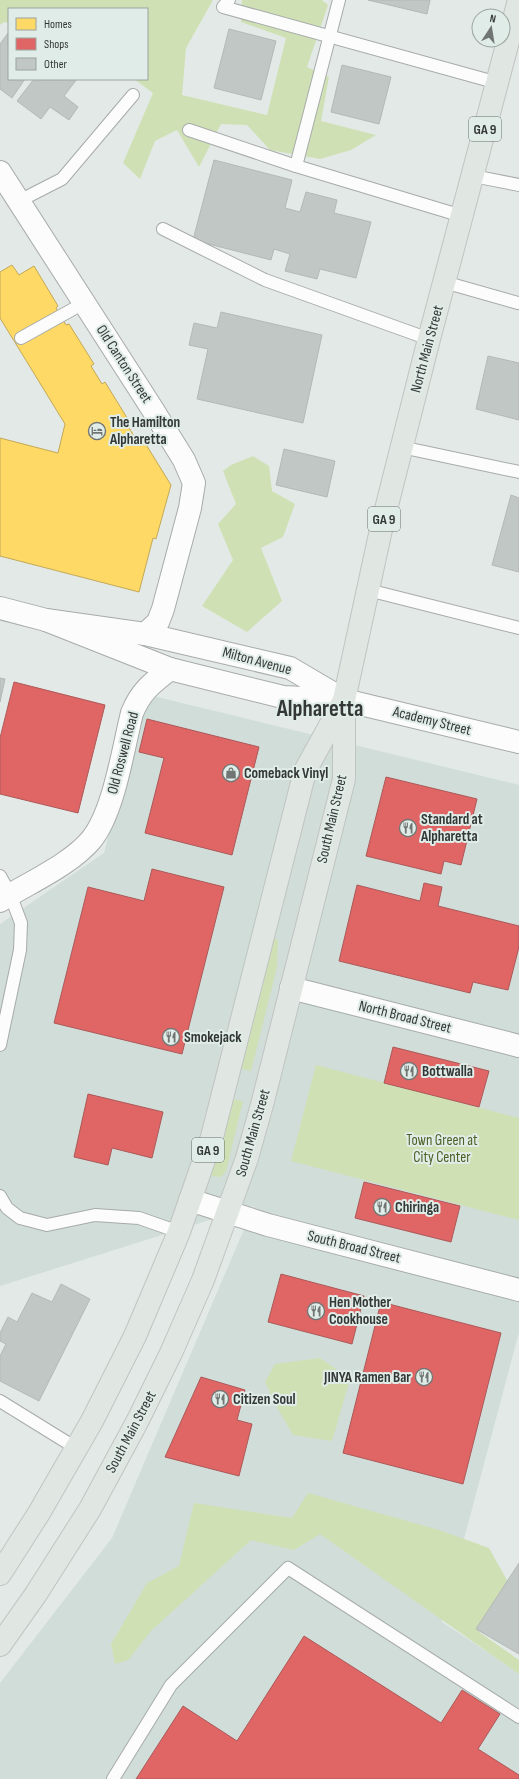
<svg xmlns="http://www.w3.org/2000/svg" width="519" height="1779" font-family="'Sofia Sans Condensed',sans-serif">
<rect width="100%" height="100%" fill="#e3e9e6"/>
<path fill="#d0ddd8" d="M145,694L519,785V1332L442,1622L519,1673V1779H0V1683L112,1538L254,1206L0,1286V924L104,853Z"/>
<g fill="#cfe1b4">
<path d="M0,0H213L186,48L182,95L267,115L286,38L241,22L242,0H322L328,5L307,67L329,77L321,121L376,135L351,150L320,159L270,150L247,125L221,124L199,167L177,130L155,141L140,179L123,163L153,93L134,79H147V9H9V23L4,22L0,25Z"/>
<path d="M253,456L269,466L272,491L295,504L283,537L261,548L282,601L247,632L202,606L233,560L218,524L236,504L223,471L231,465Z"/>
<path d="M273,938L278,940L277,967L251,1071L238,1068Z"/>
<path d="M316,1065L519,1118V1220L291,1161Z"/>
<path d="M230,1099L243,1101L226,1171L221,1177L212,1176L208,1171Z"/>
<path d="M320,1358L350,1379L332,1441L293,1435L278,1409L265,1382L275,1364Z"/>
<path d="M308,1493L439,1530L489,1548L508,1582L479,1632L519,1660V1674L320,1534L294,1550L251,1540L151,1631L128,1660L115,1664L111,1644L147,1583L179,1566L194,1503L292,1518Z"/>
</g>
<path fill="#ffd966" stroke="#c2a958" d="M12,265L19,275L34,266L58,306L56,308L66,325L69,324L94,364L91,366L102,384L105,382L129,421L126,423L137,441L142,438L171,485L156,539L153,538L139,592L0,556V438L58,453L65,424L0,318V272Z"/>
<g fill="#e06666" stroke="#ac5858">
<path d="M14,682L105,705L78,813L0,794V738Z"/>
<path d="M147,719L259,747L232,855L145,833L164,758L139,752Z"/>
<path d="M386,777L477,799L461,865L444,861L441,874L366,856Z"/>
<path d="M152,869L224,887L182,1054L54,1023L88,887L144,901Z"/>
<path d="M424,883L442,887L438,906L519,926V947L508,990L473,982L470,993L339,961L357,885L420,901Z"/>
<path d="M393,1047L489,1071L479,1107L384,1083Z"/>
<path d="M88,1094L163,1112L152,1158L112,1148L108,1165L74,1157Z"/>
<path d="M364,1182L460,1206L451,1242L355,1218Z"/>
<path d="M281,1274L364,1296L352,1344L268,1322Z"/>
<path d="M381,1302L501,1333L463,1484L343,1453Z"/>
<path d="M201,1377L245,1390L237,1420L252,1424L239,1476L165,1457Z"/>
<path d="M304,1636L441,1723L462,1690L500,1714L478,1749L519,1775V1779H136L183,1706L237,1741Z"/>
</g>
<g fill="#c1c7c5" stroke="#b3b9b7">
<path d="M368,0H430L427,14Z"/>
<path d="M229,29L276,41L261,100L214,88Z"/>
<path d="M8,33L9,79H25L12,98L0,89V44Z"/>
<path d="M342,65L391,77L379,124L331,112Z"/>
<path d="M34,79H77L64,96L78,107L69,120L50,107L41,119L17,101Z"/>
<path d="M214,160L292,180L285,208L300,212L306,192L337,200L334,213L371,222L356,278L320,269L317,279L285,271L290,254L274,249L271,260L193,240Z"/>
<path d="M221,312L322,335L303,423L197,399L208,349L189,345L194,323L217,328Z"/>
<path d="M488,356L519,363V420L476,409Z"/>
<path d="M284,449L335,461L327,497L276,485Z"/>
<path d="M511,495L519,498V572L492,565Z"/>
<path d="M0,678L5,679L0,702Z"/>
<path d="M61,1284L90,1299L39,1401L0,1381V1356L6,1344L0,1341V1333L8,1317L17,1322L32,1293L52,1302Z"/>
<path d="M519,1563V1654L476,1629Z"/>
</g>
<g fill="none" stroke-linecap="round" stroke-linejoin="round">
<g stroke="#a7abaa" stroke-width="14">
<g id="service">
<path d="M229,0L223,7L498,83"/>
<path d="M189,130L296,166L462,216"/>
<path d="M296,166L339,0"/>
<path d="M473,176L519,185"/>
<path d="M19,201L62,179L133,95"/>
<path d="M163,229L265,280L429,339"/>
<path d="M444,282L518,303"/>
<path d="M21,338L84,303"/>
<path d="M401,447L519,472"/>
<path d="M368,590L519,628"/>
<path d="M0,876L10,894L21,923L20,950L0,1045"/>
<path d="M0,1196L7,1208L20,1218L47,1225L95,1215L139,1218L179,1232"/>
<path d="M0,1401L76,1448"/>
<path d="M113,1779L171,1685L288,1568L519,1717"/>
</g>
</g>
<g stroke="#a7abaa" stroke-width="24">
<g id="minor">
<path d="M0,172L153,410L184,460L194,483L190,508L163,609L158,622L145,634"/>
<path d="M0,901C28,883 70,865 91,840C114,812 123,749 132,713C141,691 152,683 170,669"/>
<path d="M291,988L519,1046"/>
<path d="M190,1200L268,1225L519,1290"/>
</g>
</g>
<g stroke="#a7abaa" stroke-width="24">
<g id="tertiary">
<path d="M0,608L46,620L145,634L290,668L341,698"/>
<path d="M46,620L170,669L283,697L344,700L519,742"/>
</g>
</g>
<g stroke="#c0c4c3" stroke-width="24">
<g id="primary">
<path d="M0,1574L39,1513L92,1421L135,1336L179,1232L212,1137L305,771L343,702"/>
<path d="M0,1645L36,1594L90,1509L137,1422L171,1353L203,1280L247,1158L263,1101L344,779V700L382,525L429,339L519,0"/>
</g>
</g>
<use href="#service" stroke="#fbfcfb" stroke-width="12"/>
<use href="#minor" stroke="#fbfcfb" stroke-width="22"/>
<use href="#tertiary" stroke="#fbfcfb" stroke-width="22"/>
<use href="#primary" stroke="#e0e6e2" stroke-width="22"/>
</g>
<defs>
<g id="hotel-ring" transform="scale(0.9)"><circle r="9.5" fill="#e0ece7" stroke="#717674" stroke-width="1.5"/><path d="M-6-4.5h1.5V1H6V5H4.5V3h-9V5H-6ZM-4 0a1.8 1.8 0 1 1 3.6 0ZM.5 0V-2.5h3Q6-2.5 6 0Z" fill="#717674"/></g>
<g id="shop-ring" transform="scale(0.9)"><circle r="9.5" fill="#e0ece7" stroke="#717674" stroke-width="1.5"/><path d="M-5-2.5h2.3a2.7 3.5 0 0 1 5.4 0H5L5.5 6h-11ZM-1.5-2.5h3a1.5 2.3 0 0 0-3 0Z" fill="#717674"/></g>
<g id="restaurant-ring" transform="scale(0.9)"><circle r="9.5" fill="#e0ece7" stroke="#717674" stroke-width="1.5"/><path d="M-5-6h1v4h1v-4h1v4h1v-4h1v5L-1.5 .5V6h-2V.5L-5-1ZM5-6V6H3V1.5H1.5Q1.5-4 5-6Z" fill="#717674"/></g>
</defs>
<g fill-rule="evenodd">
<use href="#hotel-ring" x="97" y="431"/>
<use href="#shop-ring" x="231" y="773"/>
<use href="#restaurant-ring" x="408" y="828"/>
<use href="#restaurant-ring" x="171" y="1037"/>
<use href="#restaurant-ring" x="409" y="1071"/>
<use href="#restaurant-ring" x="382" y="1207"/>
<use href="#restaurant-ring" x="316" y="1311"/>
<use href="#restaurant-ring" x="424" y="1377"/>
<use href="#restaurant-ring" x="220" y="1399"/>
</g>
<g text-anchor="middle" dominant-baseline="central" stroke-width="4" stroke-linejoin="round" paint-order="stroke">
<g fill="#e0ece7" stroke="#676e6b" stroke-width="1">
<rect x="469" y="117" width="32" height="24" rx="3"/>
<rect x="368" y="507" width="32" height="24" rx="3"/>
<rect x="192" y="1138" width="32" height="24" rx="3"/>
</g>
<g font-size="14" font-weight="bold" fill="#333836">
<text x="485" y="129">GA 9</text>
<text x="384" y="519">GA 9</text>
<text x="208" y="1150">GA 9</text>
</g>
<g font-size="15" fill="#333836" stroke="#e0ece7">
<text transform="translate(427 349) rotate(-75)">North Main Street</text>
<text transform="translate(124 364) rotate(57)">Old Canton Street</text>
<text transform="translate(257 661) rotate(15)">Milton Avenue</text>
<text transform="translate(432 721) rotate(14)">Academy Street</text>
<text transform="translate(123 753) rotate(-75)">Old Roswell Road</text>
<text transform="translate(332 819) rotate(-77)">South Main Street</text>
<text transform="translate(405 1017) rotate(14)">North Broad Street</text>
<text transform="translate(253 1133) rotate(-74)">South Main Street</text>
<text transform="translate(354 1247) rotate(14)">South Broad Street</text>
<text transform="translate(131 1432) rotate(-62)">South Main Street</text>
</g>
<g font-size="15" font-weight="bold" fill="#333836" stroke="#e0ece7" text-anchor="start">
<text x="110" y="422">The Hamilton<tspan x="110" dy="17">Alpharetta</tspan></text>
<text x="244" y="773">Comeback Vinyl</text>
<text x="421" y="819">Standard at<tspan x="421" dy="17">Alpharetta</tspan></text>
<text x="184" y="1037">Smokejack</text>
<text x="422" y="1071">Bottwalla</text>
<text x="395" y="1207">Chiringa</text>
<text x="329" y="1302">Hen Mother<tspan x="329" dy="17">Cookhouse</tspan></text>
<text x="411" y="1377" text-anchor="end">JINYA Ramen Bar</text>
<text x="233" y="1399">Citizen Soul</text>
</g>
<g font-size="15" fill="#4c6024" stroke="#e0ece7">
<text x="442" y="1140">Town Green at<tspan x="442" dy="17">City Center</tspan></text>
</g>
<g font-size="23" font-weight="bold" fill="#333836" stroke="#e0ece7">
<text x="320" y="709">Alpharetta</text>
</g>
</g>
<rect x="8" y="8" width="140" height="72" fill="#e0ece7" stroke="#9ba4a0"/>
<rect x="16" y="18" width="20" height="12" fill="#ffd966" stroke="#9ba4a0"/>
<text x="44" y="28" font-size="12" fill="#333836">Homes</text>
<rect x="16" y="38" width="20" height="12" fill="#e06666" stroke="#9ba4a0"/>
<text x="44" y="48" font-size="12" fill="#333836">Shops</text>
<rect x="16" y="58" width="20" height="12" fill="#c1c7c5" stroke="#9ba4a0"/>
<text x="44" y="68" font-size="12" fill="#333836">Other</text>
<g transform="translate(491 28) rotate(12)"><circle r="19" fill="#e0ece7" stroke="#9ba4a0"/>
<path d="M0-3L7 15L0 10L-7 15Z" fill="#717674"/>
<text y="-6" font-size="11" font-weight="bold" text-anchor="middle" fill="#333836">N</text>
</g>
</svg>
